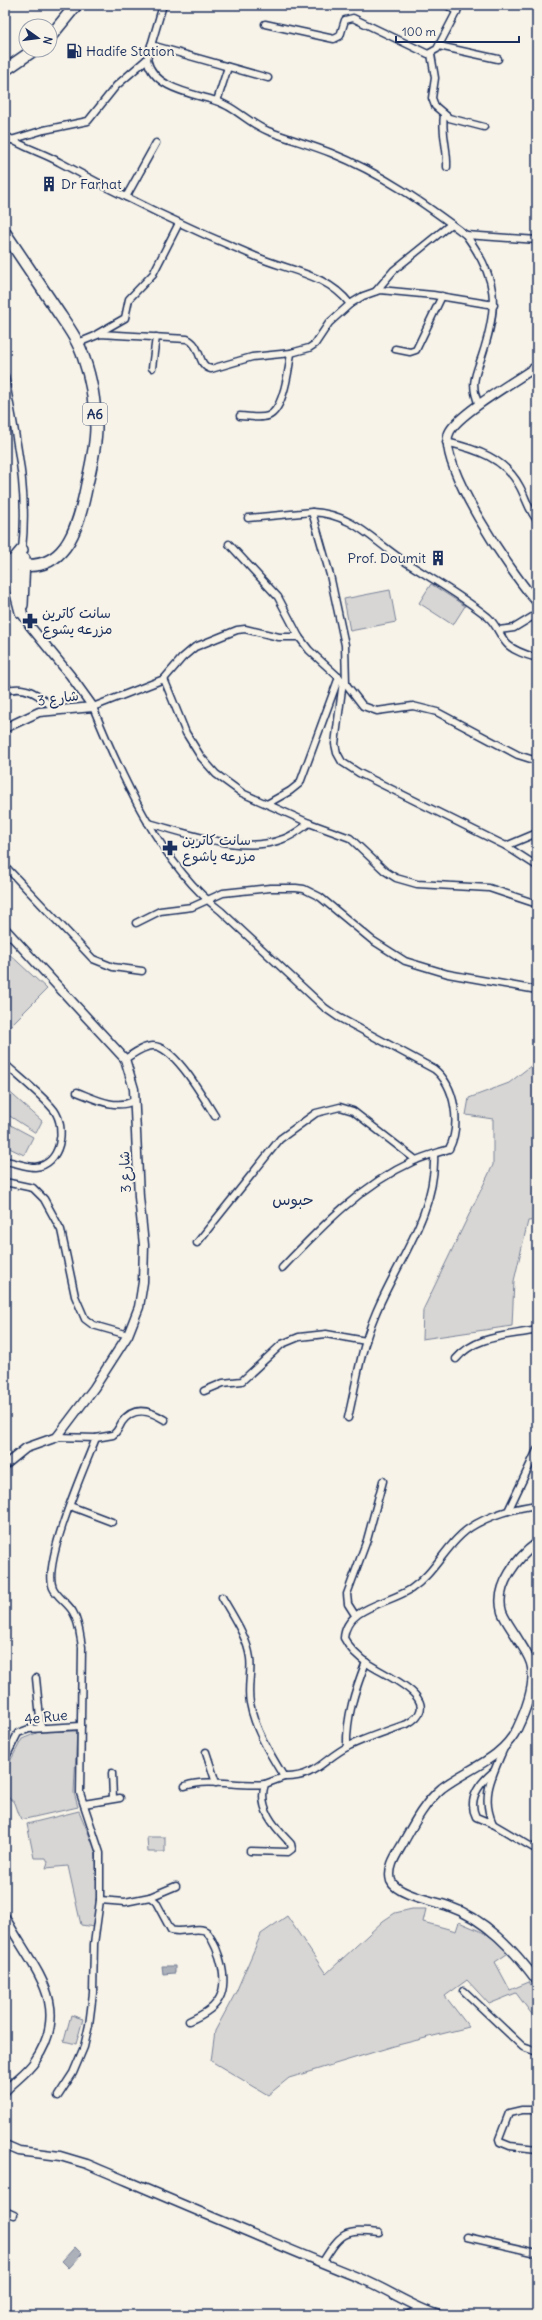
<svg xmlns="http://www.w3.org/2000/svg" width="542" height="2320" font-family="Delius,'Playpen Sans Arabic',sans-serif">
<rect width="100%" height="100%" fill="#f7f3e8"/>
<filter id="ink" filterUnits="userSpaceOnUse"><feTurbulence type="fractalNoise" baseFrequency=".025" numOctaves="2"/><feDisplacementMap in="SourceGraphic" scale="8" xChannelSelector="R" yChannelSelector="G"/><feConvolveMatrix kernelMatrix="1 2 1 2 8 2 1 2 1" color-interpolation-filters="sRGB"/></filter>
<g filter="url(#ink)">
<g fill="#d7d6d4" stroke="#798299">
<path d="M431,584L465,606L453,625L419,603Z"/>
<path d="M390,590L396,622L350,631L344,599Z"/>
<path d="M5,950L47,989L5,1031Z"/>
<path d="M537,1061V1220L528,1221L514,1281L512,1326L422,1339L423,1310L493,1165V1119L466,1115L469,1098L509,1083Z"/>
<path d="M5,1088L42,1121L36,1133L5,1113Z"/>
<path d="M5,1122L33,1137L24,1155L5,1146Z"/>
<path d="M77,1731L74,1793L78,1807L21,1820L15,1803L5,1795V1771L22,1739L39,1732Z"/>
<path d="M79,1811L95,1849L99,1894L94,1927L81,1925L68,1866L46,1868L48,1862L46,1858H34L27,1824Z"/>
<path d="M147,1837H165V1852H148Z"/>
<path d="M412,1909H426L423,1922L456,1931L459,1922L487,1934L510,1952L495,1962L510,1990L529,1982L537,1994V2021L516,1993L489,2004L467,1980L445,1996L469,2027L394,2046L289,2078L268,2095L211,2061L215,2031L236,1992L261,1934L287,1916L326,1974L383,1921L395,1913Z"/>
<path d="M71,2015L83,2019L76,2044L64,2041Z"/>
</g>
<g fill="#acb0b9" stroke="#727c95">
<path d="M162,1966H175V1973L163,1974Z"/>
<path d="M75,2247L82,2254L69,2268L62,2261Z"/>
</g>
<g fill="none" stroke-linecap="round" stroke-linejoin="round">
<g stroke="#1b2f5e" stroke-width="9">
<g id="minor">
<path d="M163,5L147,59C153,88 190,93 213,100C235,106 248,123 268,131C289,139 311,145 331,153C381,173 424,203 466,235"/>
<path d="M447,5L457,12"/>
<path d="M265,24L334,39L340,36L345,20L353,18L428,54L437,49L460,5"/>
<path d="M151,45L268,78"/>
<path d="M439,46L498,59"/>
<path d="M431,54L435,78L432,98L435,106L449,118L484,127"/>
<path d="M217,101L228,67"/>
<path d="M444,115C441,133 448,149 447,167"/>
<path d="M5,135C20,147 42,152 59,162C123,197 189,229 257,257C290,271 327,274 350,304"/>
<path d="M11,140L44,130L88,121L116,86L147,59"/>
<path d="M126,197L156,143"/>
<path d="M376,291L394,270L451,224"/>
<path d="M97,334L125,318L129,299L153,274L179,223"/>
<path d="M78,343L100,334L187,339C202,345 197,366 211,369L252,357L291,353L309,348L315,344L329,323L350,304L363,296L380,290L433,295L494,305"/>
<path d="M395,349L410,352L416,350L442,296"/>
<path d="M152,368L156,337"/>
<path d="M5,376C15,437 29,487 22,550"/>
<path d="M479,405C470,384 475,376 482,356C499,304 498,279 466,235L537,240"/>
<path d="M240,416C248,416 260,419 268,416C284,410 289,368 291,353"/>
<path d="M446,442C476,449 505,458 520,487C526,498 529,511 537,520"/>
<path d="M248,518L312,512"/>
<path d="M229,544L278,597L299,637L309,650L346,684L363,706L377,711L413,706L437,712L518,755L537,761"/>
<path d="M499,630L514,628L537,614"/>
<path d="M164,679L186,733L201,757L216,774L242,793L309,823L350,838L385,871L396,878L417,884L489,888L537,904"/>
<path d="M343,681L335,744L337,753L342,762L359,773L506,846L537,866"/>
<path d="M346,684L345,645L330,575L312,512C353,514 372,540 404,561C432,579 462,596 488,617C497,625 500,637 508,645C516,652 527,655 537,658"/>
<path d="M5,691C26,684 40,695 54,709"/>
<path d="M267,804L290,791L300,783L339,677"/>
<path d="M148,823C188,833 243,855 283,839C293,836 301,829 309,823"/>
<path d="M506,846L537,833"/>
<path d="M5,866L93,959L113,967L142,971"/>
<path d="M136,923L160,911L192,907L223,893L270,888H296L304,889L320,897L372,940L405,961L448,974L537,990"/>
<path d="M125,1059C133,1054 143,1046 153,1046C175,1046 204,1099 215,1116"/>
<path d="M5,1064C19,1077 43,1096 54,1110C67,1128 61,1165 35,1167C26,1167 14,1162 5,1161"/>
<path d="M77,1092C95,1099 115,1110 134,1101"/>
<path d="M5,1182L33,1188L44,1199L61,1230L75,1296L85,1319L93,1325L128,1335"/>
<path d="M197,1243L280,1139L316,1113L340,1107L353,1111L416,1160"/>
<path d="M282,1268C322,1226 361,1185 414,1161C425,1156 437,1153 449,1149C461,1126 456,1086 434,1069L338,1017L325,1008L221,911C162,867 120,774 93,707L164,679L182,658L195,647L237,630L245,629L279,637H299"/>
<path d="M456,1359C476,1335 509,1336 537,1330"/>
<path d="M204,1391L223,1383L242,1381L282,1344L299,1337L326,1334L366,1341"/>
<path d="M348,1418C356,1384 361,1348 375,1315C396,1263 437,1213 434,1154"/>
<path d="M57,1437L96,1438C85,1466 42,1563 53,1588C57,1597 68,1603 73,1612C79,1622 80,1635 82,1647L80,1793L100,1853V1900L94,1944L93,1993L89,2025L84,2047L73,2073L58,2096"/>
<path d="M96,1438L113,1435C118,1431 119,1427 122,1422C134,1405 151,1411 165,1420"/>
<path d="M70,1506L112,1522"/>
<path d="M508,1511L537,1450"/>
<path d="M222,1597C232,1615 247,1636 250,1658C252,1673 247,1687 250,1703C255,1730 270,1754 284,1777C316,1778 324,1758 349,1746C368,1737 387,1731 407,1724C448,1701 386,1676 370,1665C359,1658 350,1650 344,1638C346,1607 388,1604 411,1589C437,1572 448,1539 476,1524C494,1514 516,1508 537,1505"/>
<path d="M355,1615L348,1604L347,1594L367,1540L383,1481"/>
<path d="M36,1678L41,1728"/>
<path d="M347,1747C346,1717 355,1690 366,1662"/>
<path d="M206,1752L216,1783"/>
<path d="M5,1759L18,1733L29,1729L81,1726"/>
<path d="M493,1772C480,1783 467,1799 476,1817L493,1824L537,1850"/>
<path d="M112,1773L113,1798"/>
<path d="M185,1786C211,1778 238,1787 265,1784"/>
<path d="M84,1804L120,1798"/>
<path d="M493,1824C480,1796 493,1774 504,1748"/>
<path d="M250,1851L288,1852L292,1849L291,1844C275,1827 257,1809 265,1784L284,1777"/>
<path d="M150,1897L176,1886"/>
<path d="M100,1900L125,1902L150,1897L156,1902L171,1930C182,1934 199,1925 207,1932C219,1949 231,1983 217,2002C211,2011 198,2017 189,2021"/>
<path d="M464,1991L523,2047L537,2052"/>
<path d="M537,2110H522L509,2113L499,2139L500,2142L510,2146L537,2149"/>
<path d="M5,2211L14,2215"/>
<path d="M467,2237L537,2253"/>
<path d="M322,2263C341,2233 343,2229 379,2233"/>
<path d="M406,2315L421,2309"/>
</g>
</g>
<g stroke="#1b2f5e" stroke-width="11">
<g id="tertiary">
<path d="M537,366C517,380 461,412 450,431C433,459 515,579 537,602"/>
<path d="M21,612L30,626L70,675L93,707"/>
<path d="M5,728L39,712L93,707"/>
<path d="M5,929L125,1059L134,1089L139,1197L144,1245L143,1282L139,1307L128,1335L94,1388L57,1437L26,1448L5,1465"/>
<path d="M537,1543C518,1557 494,1586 502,1612C505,1620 511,1628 516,1636C521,1645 531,1657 532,1668C535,1687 525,1712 517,1729C501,1760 468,1768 442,1788C424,1803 413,1825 402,1845C396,1855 387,1868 391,1881C397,1895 434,1901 448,1906C486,1919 514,1950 537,1981"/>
<path d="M5,1917C31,1967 74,2004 35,2061C27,2073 14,2081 5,2091"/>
<path d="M5,2145L19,2151L60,2156L87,2164C179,2203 270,2242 362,2279C389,2290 412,2307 439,2315"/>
</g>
</g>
<g stroke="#1b2f5e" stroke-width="14">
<g id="trunk">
<path d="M50,37L76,5"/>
<path d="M5,70L34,50"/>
<path d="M5,233C21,257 38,282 54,306C65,323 78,339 84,359C92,381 95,404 96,427C96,446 91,466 87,484C78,530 64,581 5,561"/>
<path d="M22,605L24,559"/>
<path d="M21,612L16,593L11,563L22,550"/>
</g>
</g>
<use href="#minor" stroke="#f7f3e8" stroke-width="6"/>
<use href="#tertiary" stroke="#f7f3e8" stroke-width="8"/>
<use href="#trunk" stroke="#f7f3e8" stroke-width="11"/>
</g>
</g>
<defs>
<g id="fuel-bare" transform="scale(1.2)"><path d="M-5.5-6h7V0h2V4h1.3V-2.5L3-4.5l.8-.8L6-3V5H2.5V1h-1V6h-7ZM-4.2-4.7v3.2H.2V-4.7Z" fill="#1b2f5e" stroke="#f7f3e8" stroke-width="2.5" paint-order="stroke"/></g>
<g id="building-bare" transform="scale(1.2)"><path d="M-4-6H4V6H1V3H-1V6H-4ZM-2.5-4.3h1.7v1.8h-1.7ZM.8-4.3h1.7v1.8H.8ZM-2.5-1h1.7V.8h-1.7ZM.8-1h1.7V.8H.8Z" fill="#1b2f5e" stroke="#f7f3e8" stroke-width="2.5" paint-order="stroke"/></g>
<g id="pharmacy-bare" transform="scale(1.2)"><path d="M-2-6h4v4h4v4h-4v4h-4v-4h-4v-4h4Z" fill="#1b2f5e" stroke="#f7f3e8" stroke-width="2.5" paint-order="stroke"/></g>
</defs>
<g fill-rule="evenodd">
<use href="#fuel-bare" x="74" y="51"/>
<use href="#building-bare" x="49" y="184"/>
<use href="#building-bare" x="438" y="558"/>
<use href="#pharmacy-bare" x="30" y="621"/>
<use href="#pharmacy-bare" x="170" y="848"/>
</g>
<g text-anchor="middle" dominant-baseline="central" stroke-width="4" stroke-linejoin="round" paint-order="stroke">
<rect fill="#f7f3e8" stroke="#5d6a87" stroke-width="1" x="83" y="403" width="24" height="22" rx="3"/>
<g font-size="13" font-weight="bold" fill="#1b2f5e">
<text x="95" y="414">A6</text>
</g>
<g font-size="14" fill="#1b2f5e" stroke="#f7f3e8" text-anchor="start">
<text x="86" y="51">Hadife Station</text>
<text x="61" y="184">Dr Farhat</text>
<text x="426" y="558" text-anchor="end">Prof. Doumit</text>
<text x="42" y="613">سانت كاترين<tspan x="42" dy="16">مزرعه يشوع</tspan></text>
<text x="182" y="840">سانت كاترين<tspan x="182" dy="16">مزرعه ياشوع</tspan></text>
</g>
<g font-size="14" fill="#1b2f5e" stroke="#f7f3e8">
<text transform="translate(58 698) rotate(-8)">شارع 3</text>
<text transform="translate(125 1172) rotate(-93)">شارع 3</text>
<text transform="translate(46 1717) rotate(-6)">4e Rue</text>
</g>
<g font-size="16" fill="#1b2f5e" stroke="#f7f3e8">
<text x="293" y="1199">حبوس</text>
</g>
</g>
<rect width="542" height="2320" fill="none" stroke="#f7f3e8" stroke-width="20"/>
<rect x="10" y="10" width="522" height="2300" fill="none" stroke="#1b2f5e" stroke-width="1.5" filter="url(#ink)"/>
<g transform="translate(38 38) rotate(104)"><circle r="19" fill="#f7f3e8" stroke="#9fa5b1"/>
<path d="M0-3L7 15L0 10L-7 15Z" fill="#1b2f5e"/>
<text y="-6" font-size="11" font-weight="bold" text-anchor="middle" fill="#1b2f5e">N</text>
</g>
<path d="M396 36v6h123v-6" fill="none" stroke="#1b2f5e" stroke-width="2"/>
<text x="402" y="36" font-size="12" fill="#1b2f5e" stroke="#f7f3e8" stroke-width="3" paint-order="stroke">100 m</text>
</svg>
